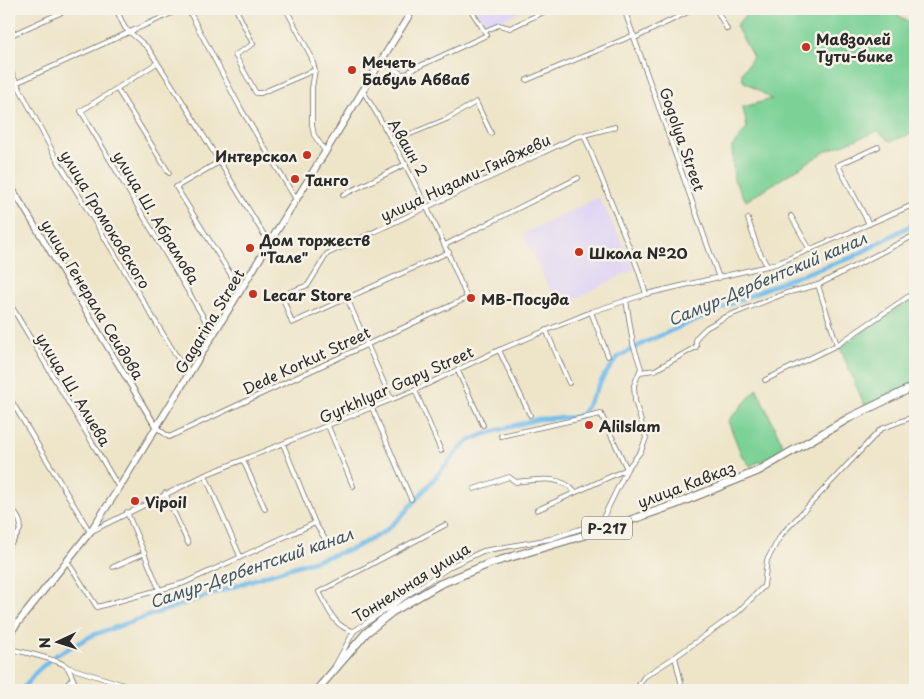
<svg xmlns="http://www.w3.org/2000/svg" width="924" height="699" font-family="'Playpen Sans',sans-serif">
<rect width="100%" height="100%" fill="#f7f3e8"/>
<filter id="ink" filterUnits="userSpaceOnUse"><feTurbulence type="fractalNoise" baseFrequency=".02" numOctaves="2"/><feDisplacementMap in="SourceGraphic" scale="10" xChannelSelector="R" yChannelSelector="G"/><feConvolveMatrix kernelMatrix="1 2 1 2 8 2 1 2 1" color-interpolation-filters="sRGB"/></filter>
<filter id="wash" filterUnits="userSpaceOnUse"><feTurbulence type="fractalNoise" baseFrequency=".0096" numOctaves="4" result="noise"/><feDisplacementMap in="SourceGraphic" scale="20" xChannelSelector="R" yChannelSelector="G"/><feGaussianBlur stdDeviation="1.12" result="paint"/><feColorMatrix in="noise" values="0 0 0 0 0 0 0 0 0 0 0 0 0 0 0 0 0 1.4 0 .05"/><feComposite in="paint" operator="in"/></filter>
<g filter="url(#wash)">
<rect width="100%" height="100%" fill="#eee5c9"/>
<g fill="#e0d4f4">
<path d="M475,9H527L486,26Z"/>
<path d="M599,197L635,269L558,307L523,234Z"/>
</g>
<g fill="#7bd296" stroke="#537e60">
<path d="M753,9H900L898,15L915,26V133L890,141L878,131L826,151L746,201L734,180L732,147L747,128L743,107L772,99L743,81L742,73L753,57L736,26L746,14Z"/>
<path d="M915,295V383L865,406L840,348Z"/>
<path d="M757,389L785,450L750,466L741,454L728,421Z"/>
</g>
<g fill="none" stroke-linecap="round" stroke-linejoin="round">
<path stroke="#72bceb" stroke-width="4.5" d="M22,690L37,671L56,655L93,635L267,575L352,549L384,532L400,518L465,443L485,434L538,419L575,417L583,413L604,376L618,357L648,341L781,282L853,257L915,223"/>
</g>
</g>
<g filter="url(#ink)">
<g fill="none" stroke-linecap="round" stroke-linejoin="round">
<g stroke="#6f6c62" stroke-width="5.5">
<g id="minor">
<path d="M116,9L125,28L148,48L188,110L269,243"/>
<path d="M188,9L241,109L297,201"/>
<path d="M236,9L253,44L235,55L256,93H261L315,70"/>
<path d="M286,9L311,56L315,70L312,88V125L314,135L325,151"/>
<path d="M349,9L350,10"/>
<path d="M624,9L719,278"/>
<path d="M716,9L727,29"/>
<path d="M485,31L499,25L510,28L550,9"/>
<path d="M9,36L69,9"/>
<path d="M635,38L694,9"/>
<path d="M381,61L402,74L409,73L411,70L487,35L470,9"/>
<path d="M157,63L81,111L214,335"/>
<path d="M9,68L55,156L188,375"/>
<path d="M527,80L634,35"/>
<path d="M16,83L181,9"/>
<path d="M117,89L169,173"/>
<path d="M584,135L638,269L646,294"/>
<path d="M393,141L447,119L476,102L491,133"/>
<path d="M219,162L176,187L241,291"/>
<path d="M343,195L406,164"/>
<path d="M791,216L810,250"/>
<path d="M748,219L757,247L767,266"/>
<path d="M869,224L838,165L878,147"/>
<path d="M445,245L578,178"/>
<path d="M449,252L292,323L284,301L290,292L308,285L327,254L576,137L615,127"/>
<path d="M818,285L837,345"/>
<path d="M347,298L391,399"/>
<path d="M9,302L119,488"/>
<path d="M591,312L608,356"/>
<path d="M546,330L569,383"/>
<path d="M499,350L530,415"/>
<path d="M458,371L483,425"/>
<path d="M640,372L655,370L696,347V338L706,328L725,317L786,293L818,285L915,235"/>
<path d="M765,380L837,345L915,292"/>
<path d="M415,390L441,451"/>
<path d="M9,397L90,532L205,475L415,390L499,350L591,312L646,294L776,264L915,204"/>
<path d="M372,408L411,499"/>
<path d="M328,426L353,486"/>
<path d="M156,427L169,437L467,298C437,224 405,159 363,91"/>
<path d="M283,444L315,523L325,539"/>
<path d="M243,460L265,509"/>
<path d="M205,475L240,556"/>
<path d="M474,489L509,477L516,482C535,480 560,474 574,491"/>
<path d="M165,493L188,543"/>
<path d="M9,503C22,525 27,524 9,546"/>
<path d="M537,510L627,469L641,451L646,438L635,401L634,385L641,368L633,344L626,300"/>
<path d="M127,512L159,589"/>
<path d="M445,525L319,592C328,608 334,628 354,631L451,566L483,551L550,539L601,522L627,469L601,414L501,436"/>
<path d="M67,561L97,607L184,583L315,523"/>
<path d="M113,567L145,553"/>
<path d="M9,649C20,651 59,660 66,666C72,672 73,684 80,690"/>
<path d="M675,657L681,682L680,690"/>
<path d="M335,666L354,631"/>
<path d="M67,667L140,690"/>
<path d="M62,690L72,679"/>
<path d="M636,690L644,677L675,657L738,612L764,586L767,560L781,535L881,429L915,416"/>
</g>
</g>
<g stroke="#6f6c62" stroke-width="7">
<path id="tertiary" d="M9,183L156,427"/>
</g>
<g stroke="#6f6c62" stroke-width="8">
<path id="primary" d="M9,634L90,532L119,488L413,9"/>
</g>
<g stroke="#6f6c62" stroke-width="9">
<path id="trunk" d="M317,690L366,633L392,612L440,584L491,563L605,529L674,505L758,471L849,418L915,386"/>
</g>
<use href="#minor" stroke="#fff" stroke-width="4"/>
<use href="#tertiary" stroke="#fff" stroke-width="5"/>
<use href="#primary" stroke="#fff" stroke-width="6"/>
<use href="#trunk" stroke="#fff" stroke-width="7"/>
</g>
</g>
<g fill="#c8321e" stroke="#f7f3e8" stroke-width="2">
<circle cx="806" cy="47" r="5"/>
<circle cx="352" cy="70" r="5"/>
<circle cx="307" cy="155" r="5"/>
<circle cx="295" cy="179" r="5"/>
<circle cx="250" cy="248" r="5"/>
<circle cx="579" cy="252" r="5"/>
<circle cx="253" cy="294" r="5"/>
<circle cx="471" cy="298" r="5"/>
<circle cx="589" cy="425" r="5"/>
<circle cx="135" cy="501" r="5"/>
</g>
<g text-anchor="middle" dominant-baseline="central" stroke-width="5" stroke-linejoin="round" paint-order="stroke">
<rect fill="#f7f3e8" stroke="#686764" stroke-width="1" x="582" y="516.5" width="50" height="23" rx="4"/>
<g font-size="14" font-weight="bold" fill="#2b2b2b">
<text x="607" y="528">Р-217</text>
</g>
<g font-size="15" font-weight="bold" fill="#2b2b2b" stroke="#f7f3e8" text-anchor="start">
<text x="816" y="38">Мавзолей<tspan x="816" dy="17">Тути-бике</tspan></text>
<text x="362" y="61">Мечеть<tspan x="362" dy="17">Бабуль Абваб</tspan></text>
<text x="297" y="155" text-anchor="end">Интерскол</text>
<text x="305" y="179">Танго</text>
<text x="260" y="239">Дом торжеств<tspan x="260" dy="17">"Тале"</tspan></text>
<text x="589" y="252">Школа №20</text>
<text x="263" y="294">Lecar Store</text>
<text x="481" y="298">МВ-Посуда</text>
<text x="599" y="425">AliIslam</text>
<text x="145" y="501">Vipoil</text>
</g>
<g font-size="15" fill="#2b2b2b" stroke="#f7f3e8">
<text transform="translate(683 139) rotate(71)">Gogolya Street</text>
<text transform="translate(409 147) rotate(60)">Аваин 2</text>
<text transform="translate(465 177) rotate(-25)">улица Низами-Гянджеви</text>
<text transform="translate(157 217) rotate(59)">улица Ш. Абрамова</text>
<text transform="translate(106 219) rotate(59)">улица Громоковского</text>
<text transform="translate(93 299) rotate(59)">улица Генерала Сеидова</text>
<text transform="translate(209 321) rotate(-59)">Gagarina Street</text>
<text transform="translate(306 360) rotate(-25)">Dede Korkut Street</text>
<text transform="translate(396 384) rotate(-24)">Gyrkhlyar Gapy Street</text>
<text transform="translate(74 389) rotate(59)">улица Ш. Алиева</text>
<text transform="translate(686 484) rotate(-21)">улица Кавказ</text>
<text transform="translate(411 582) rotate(-32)">Тоннельная улица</text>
</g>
<g font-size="16" font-style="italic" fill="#405665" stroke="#f7f3e8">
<text transform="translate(767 278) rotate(-23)">Самур-Дербентский канал</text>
<text transform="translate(251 567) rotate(-19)">Самур-Дербентский канал</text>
</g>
</g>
<rect width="924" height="699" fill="none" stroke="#f7f3e8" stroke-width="30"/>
<g transform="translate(58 642) rotate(266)" stroke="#f7f3e8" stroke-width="4" paint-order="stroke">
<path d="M0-4L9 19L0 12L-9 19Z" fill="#2b2b2b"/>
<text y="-8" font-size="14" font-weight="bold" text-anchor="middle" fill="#2b2b2b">N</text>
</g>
</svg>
